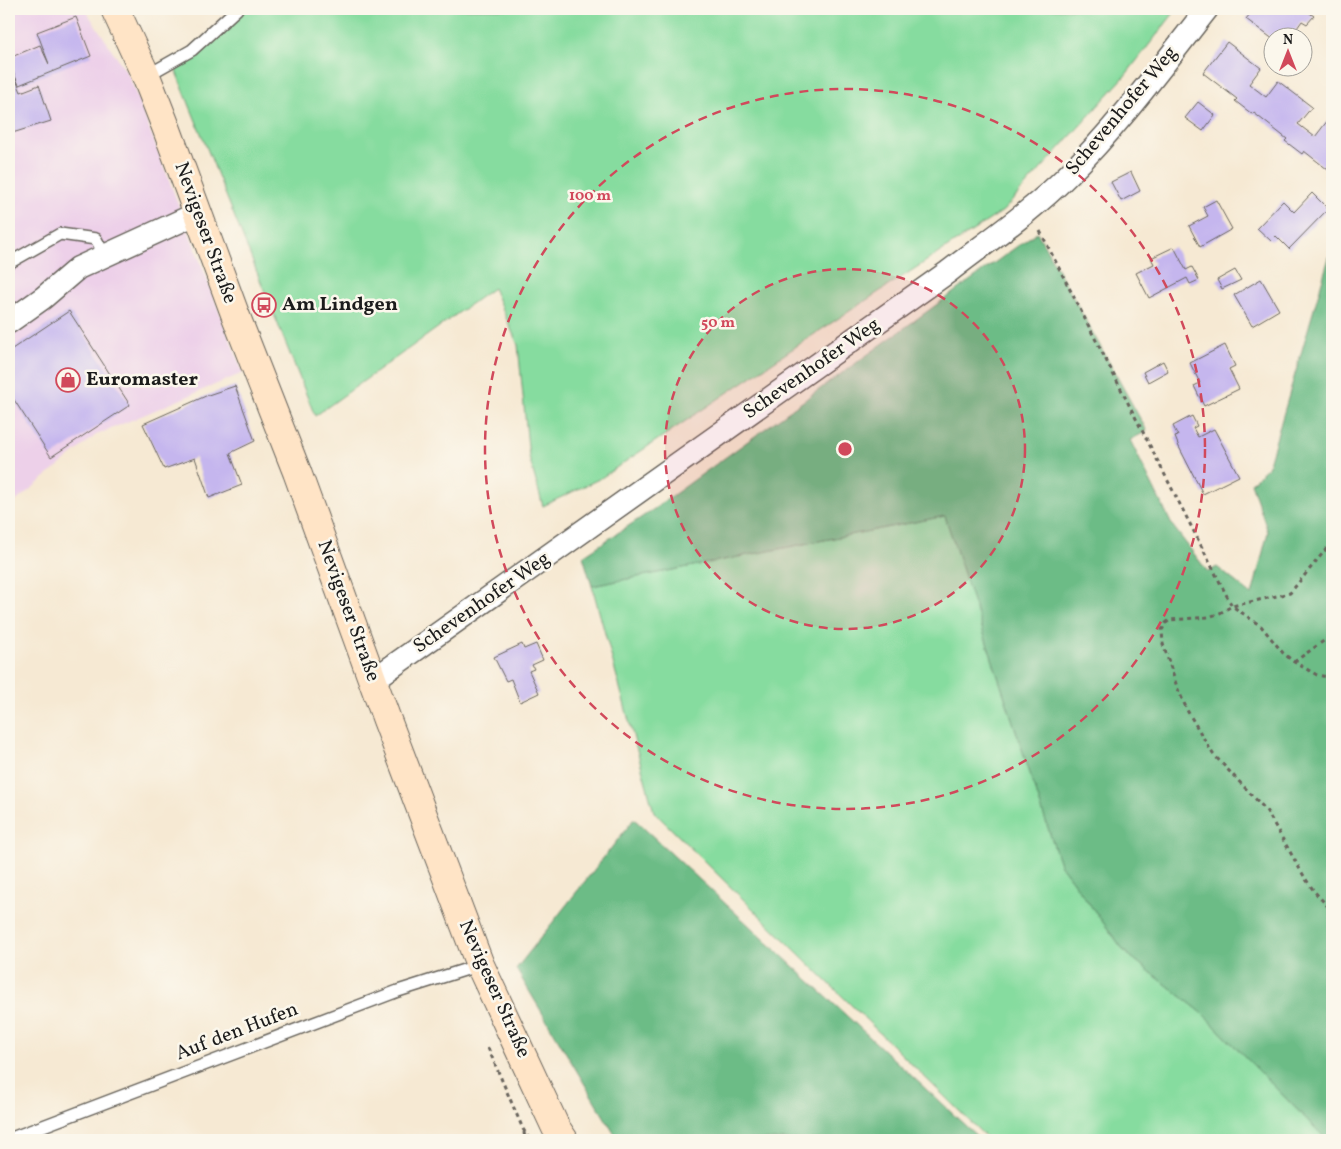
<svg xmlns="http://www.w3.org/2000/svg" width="1341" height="1149" font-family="Vollkorn,serif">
<rect width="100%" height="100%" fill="#fbf7ec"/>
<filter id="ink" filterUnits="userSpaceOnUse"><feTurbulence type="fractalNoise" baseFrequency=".02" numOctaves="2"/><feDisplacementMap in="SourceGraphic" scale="10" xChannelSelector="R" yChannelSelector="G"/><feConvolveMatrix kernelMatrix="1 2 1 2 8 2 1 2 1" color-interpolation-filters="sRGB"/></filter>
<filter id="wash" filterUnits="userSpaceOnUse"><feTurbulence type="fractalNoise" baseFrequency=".0096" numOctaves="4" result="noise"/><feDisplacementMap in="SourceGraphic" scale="20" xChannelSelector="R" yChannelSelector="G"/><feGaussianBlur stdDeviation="1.12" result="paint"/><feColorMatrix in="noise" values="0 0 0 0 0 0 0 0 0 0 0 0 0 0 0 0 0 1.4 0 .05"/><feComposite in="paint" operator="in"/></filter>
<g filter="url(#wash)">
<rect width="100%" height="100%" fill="#f6e9d3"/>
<path fill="#edd0e9" d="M9,9H85L129,76L243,373L96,435L9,507Z"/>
<g fill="#86dc9f" stroke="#517c5e">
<path d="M244,9H1177L1124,77L1003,211L816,333L601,478L543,506L529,457L518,345L493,288L315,416L177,74L176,71L179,66Z"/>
<path d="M945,516L1060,864L1125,952L1201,1012L1327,1140H989L654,812L592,586Z"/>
</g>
<g fill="#6cbc86" stroke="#446c51">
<path d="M1037,232L1147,431L1130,440L1172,525L1208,572L1217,567L1252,595L1268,532L1251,483L1268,467L1332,247V1140H1327L1201,1012L1125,952L1060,864L945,516L592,586L583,556L654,509Z"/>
<path d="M634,819L981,1140H618L516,969Z"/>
</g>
<g id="blocks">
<g fill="#c5b6ee">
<path d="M1254,9H1287L1291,12L1293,9H1304L1314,16L1307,24L1302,21L1290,38H1274V40L1246,19Z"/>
<path d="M76,17L91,56L19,85L10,65L21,92L39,85L51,121L9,134V58L40,45L49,64L37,32Z"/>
<path d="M1227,42L1261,68L1249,84L1266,97L1278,81L1312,107L1298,124L1315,137L1328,120L1332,123V173L1304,151L1302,154L1285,141L1287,139L1254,113L1252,114L1235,101L1237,99L1203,73Z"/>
<path d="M1198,102L1215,115L1203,131L1185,118Z"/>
<path d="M1131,172L1140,191L1121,201L1111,182Z"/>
<path d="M1312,193L1328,209L1289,249L1276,236L1271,241L1257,228L1283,201L1294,212Z"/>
<path d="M1216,200L1232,229L1200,247L1189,226L1208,216L1203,207Z"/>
<path d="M1174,247L1186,270L1192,267L1199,280L1190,284L1187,278L1149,298L1136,273L1154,264L1151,258Z"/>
<path d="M1235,270L1241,280L1222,289L1217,280Z"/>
<path d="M1261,279L1279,310L1252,326L1234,295Z"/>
<path d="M69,311L130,405L51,457L9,392V351Z"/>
<path d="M1225,345L1235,366L1229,369L1239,389L1204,406L1194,386L1200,383L1190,363Z"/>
<path d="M1163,361L1168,371L1148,382L1143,372Z"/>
<path d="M235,386L255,441L230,453L242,485L209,498L195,458L164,469L143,424L208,395Z"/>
<path d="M1192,416L1197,426L1193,428L1198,437L1214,429L1239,476L1203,494L1179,447L1175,437L1178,436L1173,426Z"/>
<path d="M522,644L524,649L536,644L543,660L532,665L534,669L529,671L539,693L520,702L511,679L506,681L494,657Z"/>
</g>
</g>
</g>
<g filter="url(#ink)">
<use href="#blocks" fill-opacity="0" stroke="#68645c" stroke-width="1"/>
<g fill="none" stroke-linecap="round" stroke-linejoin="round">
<g stroke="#68645c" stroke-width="14">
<g id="service">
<path d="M146,76L192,50L237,9"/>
<path d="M9,263L60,234L96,239L105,256"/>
<path d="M9,1139L398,991L480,965"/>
</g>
</g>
<g stroke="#68645c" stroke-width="25">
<g id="minor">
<path d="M9,322L43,298L78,268L198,213"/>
<path d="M374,681L383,673L948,272C988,241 1031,212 1067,176C1119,125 1162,66 1207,9"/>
</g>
</g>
<g stroke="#68645c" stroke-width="30">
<path id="secondary" d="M115,9L146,76L166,127L235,314L297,472L387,720L480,965L556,1128L564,1140"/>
</g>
<g stroke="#68645c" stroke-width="3" stroke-dasharray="4 4" stroke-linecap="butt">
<path d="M1040,231L1232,606L1261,626L1283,653L1294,662L1317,675L1332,678"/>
<path d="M1332,542L1290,593L1232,606L1220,613L1209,617L1170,620L1166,623L1162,630L1163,644L1177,687L1188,712L1213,754L1266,810L1305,878L1314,891L1332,911"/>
<path d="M1294,662L1332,635"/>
<path d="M488,1048L523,1129L530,1140"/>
<path d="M524,1132L525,1140"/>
</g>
<use href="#service" stroke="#fff" stroke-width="11"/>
<use href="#minor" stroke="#fff" stroke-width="22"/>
<use href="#secondary" stroke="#ffe4c6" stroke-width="28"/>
</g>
</g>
<circle cx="845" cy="449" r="180" fill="#d1495b" fill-opacity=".12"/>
<g fill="none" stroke="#d1495b" stroke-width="2.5" stroke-dasharray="9 6">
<circle cx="845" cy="449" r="180"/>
<circle cx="845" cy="449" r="360"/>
</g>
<defs>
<g id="bus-ring" transform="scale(1.25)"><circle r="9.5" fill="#fbf7ec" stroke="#d1495b" stroke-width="1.5"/><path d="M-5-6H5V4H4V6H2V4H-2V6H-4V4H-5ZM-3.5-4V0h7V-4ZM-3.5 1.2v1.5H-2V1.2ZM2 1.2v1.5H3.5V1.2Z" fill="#d1495b"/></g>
<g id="shop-ring" transform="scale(1.25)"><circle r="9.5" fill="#fbf7ec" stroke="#d1495b" stroke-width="1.5"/><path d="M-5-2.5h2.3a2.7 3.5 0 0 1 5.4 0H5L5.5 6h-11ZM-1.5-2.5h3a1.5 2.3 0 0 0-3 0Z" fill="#d1495b"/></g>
</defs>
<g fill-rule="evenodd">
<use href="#bus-ring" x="264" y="305"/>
<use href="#shop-ring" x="68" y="380"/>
</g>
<g text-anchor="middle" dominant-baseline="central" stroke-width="5" stroke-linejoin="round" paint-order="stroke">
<g font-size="20" fill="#1c1c1c" stroke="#fbf7ec">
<text transform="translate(1122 111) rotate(-50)">Schevenhofer Weg</text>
<text transform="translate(205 233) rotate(70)">Nevigeser Straße</text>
<text transform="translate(812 369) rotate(-35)">Schevenhofer Weg</text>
<text transform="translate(482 603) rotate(-35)">Schevenhofer Weg</text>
<text transform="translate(348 611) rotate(70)">Nevigeser Straße</text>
<text transform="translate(494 989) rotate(66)">Nevigeser Straße</text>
<text transform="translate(237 1032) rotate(-21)">Auf den Hufen</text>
</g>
<g font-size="20" font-weight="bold" fill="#1c1c1c" stroke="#fbf7ec" text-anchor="start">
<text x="282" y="305">Am Lindgen</text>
<text x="86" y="380">Euromaster</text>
</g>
</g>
<circle cx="845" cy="449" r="8" fill="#d1495b" stroke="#fbf7ec" stroke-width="2.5"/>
<g font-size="15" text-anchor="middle" font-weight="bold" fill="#d1495b" stroke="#fbf7ec" stroke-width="5" stroke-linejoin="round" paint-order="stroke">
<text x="590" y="200">100 m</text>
<text x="718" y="327">50 m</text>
</g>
<rect width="1341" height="1149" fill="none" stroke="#fbf7ec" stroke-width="30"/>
<g transform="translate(1288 52)"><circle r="24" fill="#fbf7ec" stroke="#a29f99"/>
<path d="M0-4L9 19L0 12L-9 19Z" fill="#d1495b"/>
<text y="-8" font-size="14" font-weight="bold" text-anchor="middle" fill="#1c1c1c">N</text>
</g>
</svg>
